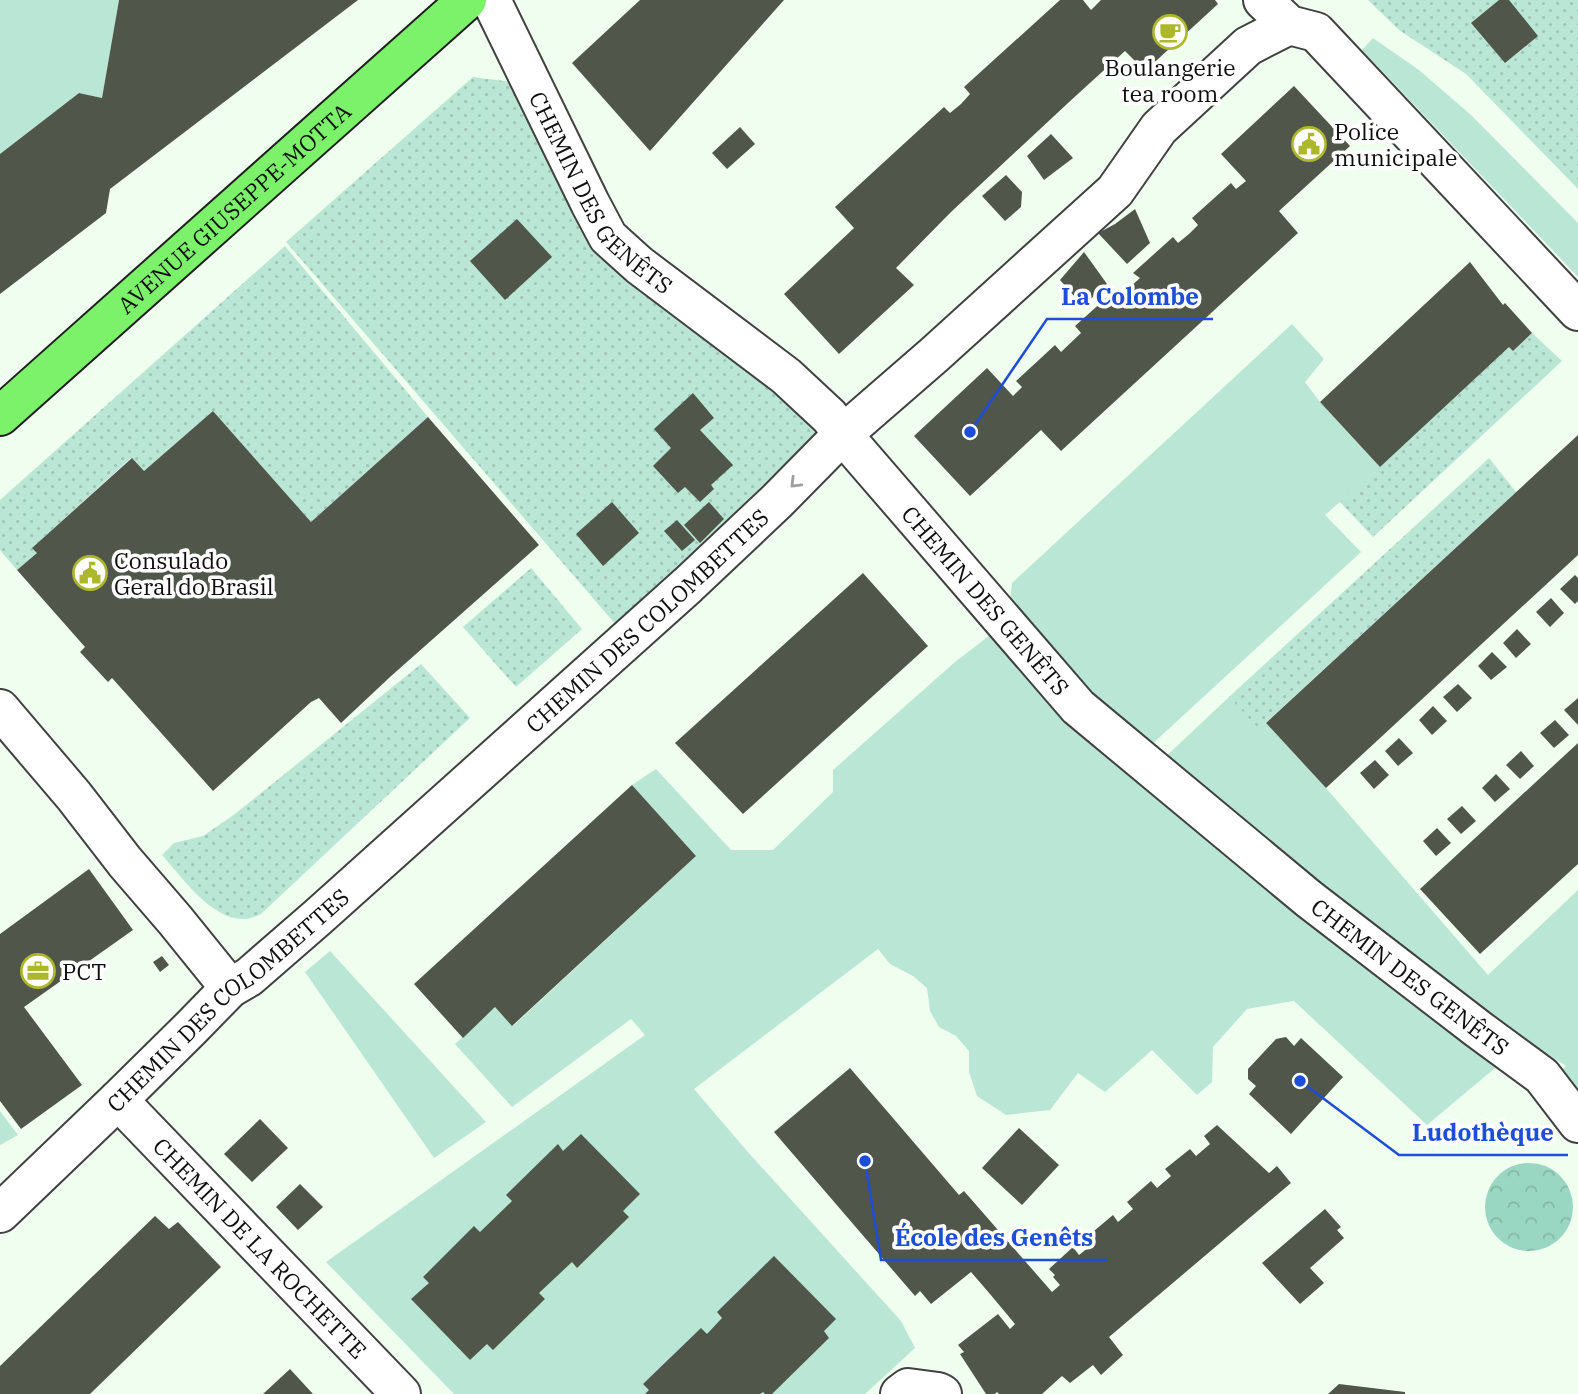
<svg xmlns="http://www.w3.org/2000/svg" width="1578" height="1394" font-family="'IBM Plex Serif',serif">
<defs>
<pattern id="forest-crowns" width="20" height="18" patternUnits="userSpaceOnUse" patternTransform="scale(1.75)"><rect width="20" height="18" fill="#9ad7c3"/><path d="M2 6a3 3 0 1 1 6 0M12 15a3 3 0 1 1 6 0" fill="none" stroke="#84b7a6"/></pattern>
<pattern id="garden-dots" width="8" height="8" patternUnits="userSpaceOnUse" patternTransform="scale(1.75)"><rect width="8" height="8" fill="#bae7d5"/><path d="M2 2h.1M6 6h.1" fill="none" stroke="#9fc5b6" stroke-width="1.8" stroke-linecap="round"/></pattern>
</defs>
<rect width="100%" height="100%" fill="#f0feef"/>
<g fill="#bae7d5">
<path d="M0,0H119L102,98L79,93L0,154Z"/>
<path d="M1373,38L1419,70L1471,115L1578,223V277L1362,50Z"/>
<path d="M1292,324L1324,359L1305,382L1320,402L1380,467L1325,515L1361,552L1149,747L1088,698L1009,611L1012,583Z"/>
<path d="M994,632L1056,703L1054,711L1501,1063L1427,1125L1294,1001L1247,1009L1213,1047L1212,1082L1197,1095L1152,1050L1105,1092L1078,1073L1050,1110L1006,1115L977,1096L969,1072V1051L956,1036L939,1027L930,1011L927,988L913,976L890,964L878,949L694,1089L747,1151L901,1321L915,1348L865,1394H454L326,1262L645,1035L631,1019L512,1107L455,1044L495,1007L513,1026L696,856L632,785L656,769L731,850H773L833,792V770L955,662Z"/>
<path d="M1229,697L1259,728L1266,723L1326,788L1488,975L1578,890V1109L1554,1077L1566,1066L1548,1054L1538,1061L1161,761Z"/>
<path d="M330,951L486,1122L434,1158L305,972Z"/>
<path d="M0,1111L18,1135L0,1145Z"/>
</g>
<circle fill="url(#forest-crowns)" cx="1529" cy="1207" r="44"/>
<g fill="url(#garden-dots)">
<path d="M1368,0H1578V189L1466,74L1399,30Z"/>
<path d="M473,77L512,82L599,242L823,427L617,626L286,242Z"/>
<path d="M285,246L428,417L311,522L213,411L144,471L131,458L33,547L37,553L17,570L0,550V500Z"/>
<path d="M1532,333L1562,361L1373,537L1340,502L1509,347L1513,351Z"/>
<path d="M1489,458L1516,492L1259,729L1229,697Z"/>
<path d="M531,568L582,629L516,687L463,627Z"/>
<path d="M421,664L470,718L261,914C256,916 250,919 245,919C212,921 182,877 162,855L174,843L203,836L235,814Z"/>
</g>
<g fill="#50564a">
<path d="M119,0H358L110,189L106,213L0,294V154L79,93L102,98Z"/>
<path d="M640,0H784L650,151L572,63Z"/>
<path d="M1060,0H1083L1091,10L1101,0H1215L1218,4L1145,71L1125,51L1068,103L951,212L896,268L914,285L839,354L784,294L854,228L835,207L944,107L950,113L961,104L970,94L964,87Z"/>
<path d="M1499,0H1509L1538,36L1505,63L1471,23Z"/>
<path d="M1294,86L1350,146L1279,211L1298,233L1061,451L1041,430L970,496L914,436L987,368L1013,396L1022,387L1016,381L1055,345L1061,352L1081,333L1075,326L1114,291L1119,297L1129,288L1140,278L1133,273L1173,237L1178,243L1189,234L1198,225L1192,218L1231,183L1236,189L1246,181L1221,154Z"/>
<path d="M740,127L755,144L727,169L712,153Z"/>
<path d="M1051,134L1073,158L1044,180L1027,156Z"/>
<path d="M1006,175L1022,192L1021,207L1005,221L982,196Z"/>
<path d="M1135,209L1150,243L1127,264L1098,233L1115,224Z"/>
<path d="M517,219L552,257L505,300L470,261Z"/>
<path d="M1084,252L1107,284L1083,306L1060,280Z"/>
<path d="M1470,262L1503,305L1505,303L1532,333L1513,351L1509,347L1380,467L1320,402Z"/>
<path d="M693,393L714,418L700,430L733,465L711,485L714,489L700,502L685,487L678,493L653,466L671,448L654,429Z"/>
<path d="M213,411L311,522L428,417L539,545L390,677L341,723L319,698L311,702L213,791L112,678L108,682L80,652L85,647L17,570L37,553L32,548L132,458L144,471Z"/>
<path d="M1578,435V555L1326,788L1266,723Z"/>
<path d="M612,502L639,533L603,566L576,534Z"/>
<path d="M709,502L724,519L700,543L684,525Z"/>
<path d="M677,520L695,540L682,551L664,531Z"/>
<path d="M863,573L928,646L743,814L675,743Z"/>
<path d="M1575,575L1578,578V601L1575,604L1560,589Z"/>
<path d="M1551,598L1564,613L1550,627L1536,612Z"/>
<path d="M1517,629L1531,644L1516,658L1503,643Z"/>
<path d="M1492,652L1507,667L1491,680L1478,666Z"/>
<path d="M1458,684L1472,698L1457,712L1443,697Z"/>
<path d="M1578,698V725L1564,710Z"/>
<path d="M1433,706L1447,721L1432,735L1419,720Z"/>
<path d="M1555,720L1569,735L1554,748L1540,733Z"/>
<path d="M1399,738L1413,753L1398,766L1385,751Z"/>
<path d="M1578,743V864L1480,954L1420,889Z"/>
<path d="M1521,751L1534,766L1520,779L1506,765Z"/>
<path d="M1375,760L1389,775L1374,789L1360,773Z"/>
<path d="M1496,774L1510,789L1495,802L1482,788Z"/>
<path d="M632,785L696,856L512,1026L495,1007L463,1038L414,984Z"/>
<path d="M1462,806L1476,821L1461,834L1447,819Z"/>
<path d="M1437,828L1451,843L1436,856L1423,841Z"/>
<path d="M89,869L133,930L24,1007L82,1085L21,1129L0,1101V934Z"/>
<path d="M162,956L169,965L160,972L153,962Z"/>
<path d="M1286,1037L1294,1046L1301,1038L1343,1077L1291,1134L1249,1094L1256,1086L1248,1079V1069L1276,1039Z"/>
<path d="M850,1068L959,1195L964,1191L1052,1292L1060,1285L1053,1277L1055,1275L1049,1269L1073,1247L1079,1255L1094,1243L1088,1236L1113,1215L1118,1222L1133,1209L1127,1202L1151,1181L1157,1188L1171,1176L1165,1169L1190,1149L1196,1156L1210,1144L1204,1136L1217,1125L1269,1173L1277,1166L1291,1183L1109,1337L1123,1355L1101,1375L1093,1365L1070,1383L1062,1376L1042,1394H999L997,1392L995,1394H986L960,1354L964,1352L958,1345L998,1314L1010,1329L1015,1324L990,1294L971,1272L931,1304L920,1291L915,1296L774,1132Z"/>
<path d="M260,1119L288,1148L252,1182L224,1154Z"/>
<path d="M1019,1128L1059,1165L1022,1205L982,1168Z"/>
<path d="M581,1134L640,1194L623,1211L629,1217L577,1268L572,1262L539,1293L545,1299L493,1350L487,1344L470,1360L411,1299L429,1283L423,1277L474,1226L480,1232L512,1201L506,1195L558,1144L563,1151Z"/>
<path d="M300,1184L323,1207L298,1230L276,1207Z"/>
<path d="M1325,1209L1341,1227L1337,1230L1344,1238L1310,1268L1324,1283L1300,1304L1262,1263Z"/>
<path d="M155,1216L169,1229L178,1222L221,1267L90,1394H0V1366Z"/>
<path d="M774,1256L836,1319L824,1331L829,1338L772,1394H765L763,1392L760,1394H645L649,1390L643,1384L701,1328L707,1334L722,1318L717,1312Z"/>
<path d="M290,1369L313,1394H263Z"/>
<path d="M1339,1384L1405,1392V1394H1328Z"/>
</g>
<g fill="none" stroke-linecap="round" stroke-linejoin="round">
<g stroke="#414141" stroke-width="42">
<g id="minor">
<path id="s1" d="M491,0L590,203L608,237L639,265L786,376L829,416L856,450L1078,707L1309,899L1478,1029L1542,1076L1578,1123"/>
<path d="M1263,0L1289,25L1316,32L1578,311"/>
<path d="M0,709L74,796L125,862L175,920L230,988"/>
<path id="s2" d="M118,1100L401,1394"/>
<path id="s3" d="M0,1213L118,1100L191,1028L230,988L249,977L318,917L688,585L777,501L843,434L934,355L1115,191L1159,128L1248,46L1289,25"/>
<path d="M900,1394L908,1388L938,1392L942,1394"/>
</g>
</g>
<g stroke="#1f1f1f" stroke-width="42">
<g id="major">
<path id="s4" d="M0,416L467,0"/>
</g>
</g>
<use href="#minor" stroke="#fff" stroke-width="38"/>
<use href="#major" stroke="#7cf26b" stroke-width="38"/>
</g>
<defs><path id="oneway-chevron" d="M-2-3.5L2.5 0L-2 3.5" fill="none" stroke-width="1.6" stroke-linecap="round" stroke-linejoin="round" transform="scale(1.75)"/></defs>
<use stroke="#9f9f9f" href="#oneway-chevron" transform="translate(795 483) rotate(135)"/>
<defs>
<g id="cafe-ring" transform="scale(1.75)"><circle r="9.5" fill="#fff" stroke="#adb72c" stroke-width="1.5"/><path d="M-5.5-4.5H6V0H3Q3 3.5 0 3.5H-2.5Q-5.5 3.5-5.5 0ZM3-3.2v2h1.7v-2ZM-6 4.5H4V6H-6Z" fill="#adb72c"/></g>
<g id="civic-ring" transform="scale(1.75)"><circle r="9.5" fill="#fff" stroke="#adb72c" stroke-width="1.5"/><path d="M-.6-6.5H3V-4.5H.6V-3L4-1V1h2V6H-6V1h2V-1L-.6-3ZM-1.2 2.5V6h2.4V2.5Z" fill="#adb72c"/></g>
<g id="office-ring" transform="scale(1.75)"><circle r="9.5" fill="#fff" stroke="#adb72c" stroke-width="1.5"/><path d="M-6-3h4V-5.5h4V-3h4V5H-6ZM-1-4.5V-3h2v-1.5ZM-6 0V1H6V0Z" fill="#adb72c"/></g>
</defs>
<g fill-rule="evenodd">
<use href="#cafe-ring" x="1170" y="32"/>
<use href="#civic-ring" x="1309" y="144"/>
<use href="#civic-ring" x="90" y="573"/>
<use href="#office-ring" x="38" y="971"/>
</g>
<g text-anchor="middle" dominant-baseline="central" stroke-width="7" stroke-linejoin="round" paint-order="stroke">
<g font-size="23" fill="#0e0e0e" stroke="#fff" text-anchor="start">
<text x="1170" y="67" text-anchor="middle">Boulangerie<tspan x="1170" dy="26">tea room</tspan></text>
<text x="1334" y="131">Police<tspan x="1334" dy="26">municipale</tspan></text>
<text x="114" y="560">Consulado<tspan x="114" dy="26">Geral do Brasil</tspan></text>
<text x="62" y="971">PCT</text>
</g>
<g font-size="23" fill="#0e0e0e" stroke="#fff">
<text stroke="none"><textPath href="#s1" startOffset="224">CHEMIN DES GENÊTS</textPath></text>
<text stroke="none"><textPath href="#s4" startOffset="313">AVENUE GIUSEPPE-MOTTA</textPath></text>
<text stroke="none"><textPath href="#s1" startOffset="791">CHEMIN DES GENÊTS</textPath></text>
<text stroke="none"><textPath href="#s3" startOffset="878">CHEMIN DES COLOMBETTES</textPath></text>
<text stroke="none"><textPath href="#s1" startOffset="1360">CHEMIN DES GENÊTS</textPath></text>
<text stroke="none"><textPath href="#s3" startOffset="312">CHEMIN DES COLOMBETTES</textPath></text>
<text stroke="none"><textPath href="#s2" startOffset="205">CHEMIN DE LA ROCHETTE</textPath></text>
</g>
</g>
<path fill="none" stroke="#1d4ed8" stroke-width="2.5" d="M970 432L1047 319H1213M1300 1081L1399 1155H1568M865 1161L881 1260H1108"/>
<g fill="#1d4ed8" stroke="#fff" stroke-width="2.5">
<circle cx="970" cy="432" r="7"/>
<circle cx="1300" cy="1081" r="7"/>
<circle cx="865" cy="1161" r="7"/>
</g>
<g font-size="24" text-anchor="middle" font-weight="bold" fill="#1d4ed8" stroke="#fff" stroke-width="7" stroke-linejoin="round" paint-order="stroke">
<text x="1130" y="305">La Colombe</text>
<text x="1483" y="1141">Ludothèque</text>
<text x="994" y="1246">École des Genêts</text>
</g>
</svg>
